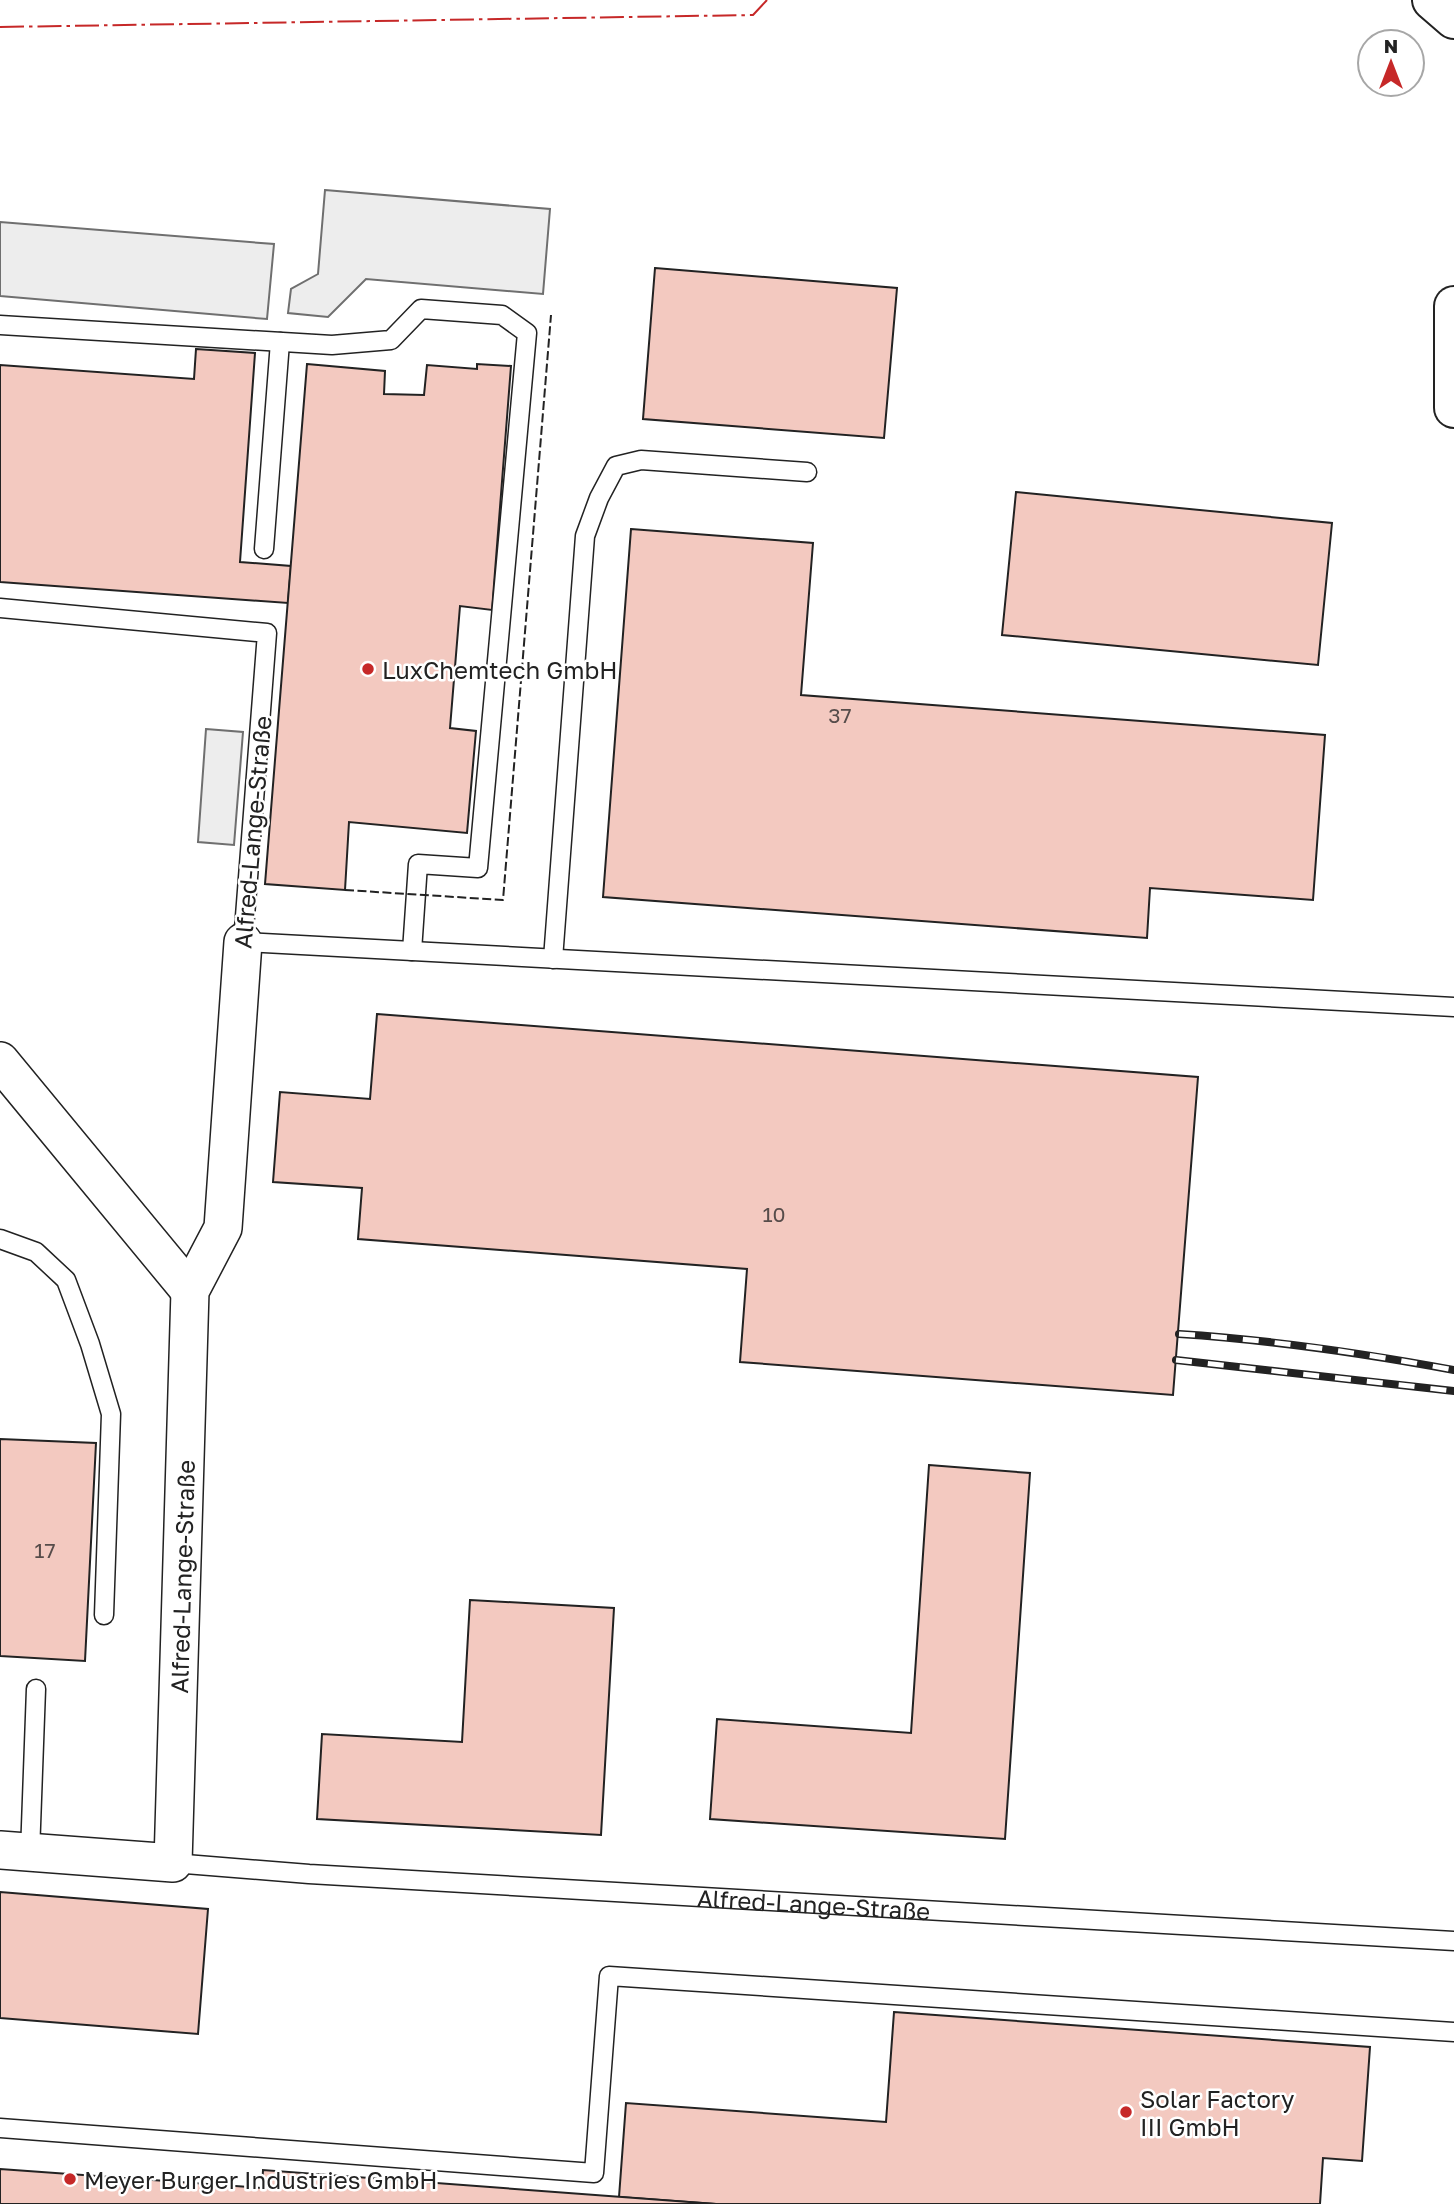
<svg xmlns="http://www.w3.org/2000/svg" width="1454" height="2204" font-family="'Golos Text',sans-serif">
<rect width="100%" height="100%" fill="#fff"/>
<g fill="#ededed" stroke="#6f6f6f" stroke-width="2">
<path d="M325,190L550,209L543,294L366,279L328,317L288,313L291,289L318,274Z"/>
<path d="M0,222L274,244L267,319L0,296Z"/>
<path d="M206,729L243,732L234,845L198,842Z"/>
</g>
<g fill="#f3c9c0" stroke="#222" stroke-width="2">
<path d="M655,268L897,288L884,438L643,419Z"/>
<path d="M196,349L255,353L240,562L291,566L288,603L0,582V365L194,379Z"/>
<path d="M307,364L385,371L384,394L424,395L427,365L477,369V364L511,366L492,610L460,606L450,728L476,731L467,833L349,822L345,890L265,884Z"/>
<path d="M1016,492L1332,523L1318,665L1002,635Z"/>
<path d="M631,529L813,543L801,695L1325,735L1313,900L1150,888L1147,938L603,897Z"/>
<path d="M377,1014L1198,1077L1173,1395L740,1362L747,1269L358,1239L362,1188L273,1182L280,1092L370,1099Z"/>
<path d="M0,1439L96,1443L85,1661L0,1656Z"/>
<path d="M929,1465L1030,1473L1005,1839L710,1819L717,1719L911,1733Z"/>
<path d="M470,1600L614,1608L601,1835L317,1819L322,1734L462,1742Z"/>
<path d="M0,1892L208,1909L198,2034L0,2018Z"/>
<path d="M894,2012L1370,2047L1362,2161L1323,2158L1320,2204H716L619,2197L626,2103L886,2122Z"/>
<path d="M0,2169L262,2188L263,2170L716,2204H0Z"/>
</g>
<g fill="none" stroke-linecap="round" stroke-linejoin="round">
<g stroke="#222" stroke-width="21">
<g id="service">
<path d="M0,325L332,345L391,340L421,309L502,315L527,333L478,868L418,864L412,951"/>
<path d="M264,549L280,342"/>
<path d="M0,608L267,633L243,942L1454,1007"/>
<path d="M553,959L585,536L599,498L616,466L641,460L807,472"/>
<path d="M0,1239L36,1252L66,1280L90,1344L111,1414L104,1615"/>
<path d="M30,1853L36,1689"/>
<path id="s1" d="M173,1863L309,1874L1454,1941"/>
<path d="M0,2128L594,2173L609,1976L1454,2032"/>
</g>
</g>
<g stroke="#222" stroke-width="40">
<g id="minor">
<path d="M0,1061L190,1291"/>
<path id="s2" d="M0,1850L173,1863L190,1291L223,1228L243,942"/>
</g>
</g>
<g stroke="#222" stroke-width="42">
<g id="secondary">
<path d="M1432,0L1454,19"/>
<path d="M1454,306V408"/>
</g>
</g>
<use href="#service" stroke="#fff" stroke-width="18"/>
<use href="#minor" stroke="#fff" stroke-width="37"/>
<use href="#secondary" stroke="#fff" stroke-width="38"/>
<g stroke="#222" stroke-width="8">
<g id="rail">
<path d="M1179,1334C1272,1340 1362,1353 1454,1370"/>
<path d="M1176,1360L1454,1391"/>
</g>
</g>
<use href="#rail" stroke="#fff" stroke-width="5" stroke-dasharray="16" stroke-linecap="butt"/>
<path stroke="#222" stroke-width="2" stroke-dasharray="9 3.5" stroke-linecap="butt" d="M345,890L503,900L551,315"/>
<path stroke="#c62828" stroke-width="2" stroke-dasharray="24 5 3.5 5" stroke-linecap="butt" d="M0,27L753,15L767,0"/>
</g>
<g fill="#c62828" stroke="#fff" stroke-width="2.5">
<circle cx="368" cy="669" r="7"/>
<circle cx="1126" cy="2112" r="7"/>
<circle cx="70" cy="2179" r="7"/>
</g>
<g text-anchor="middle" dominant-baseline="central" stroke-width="5" stroke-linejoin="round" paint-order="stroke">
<g font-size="21" fill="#564c4a">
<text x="840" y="715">37</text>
<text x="774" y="1214">10</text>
<text x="45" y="1550">17</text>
</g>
<g font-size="24" fill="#222" stroke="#fff" text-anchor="start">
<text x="382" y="669">LuxChemtech GmbH</text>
<text x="1140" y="2098">Solar Factory<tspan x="1140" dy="28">III GmbH</tspan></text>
<text x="84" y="2179">Meyer Burger Industries GmbH</text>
</g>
<g font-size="24" fill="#222" stroke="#fff">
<text transform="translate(252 832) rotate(-85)">Alfred-Lange-Straße</text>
<text stroke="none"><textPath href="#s2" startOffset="460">Alfred-Lange-Straße</textPath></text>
<text stroke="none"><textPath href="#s1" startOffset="642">Alfred-Lange-Straße</textPath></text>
</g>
</g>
<g transform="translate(1391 63)"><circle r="33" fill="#ffffff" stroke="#a7a7a7" stroke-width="2"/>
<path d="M0-5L12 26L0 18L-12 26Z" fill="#c62828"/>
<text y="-10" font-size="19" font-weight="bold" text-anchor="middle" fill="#222222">N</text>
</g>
</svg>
